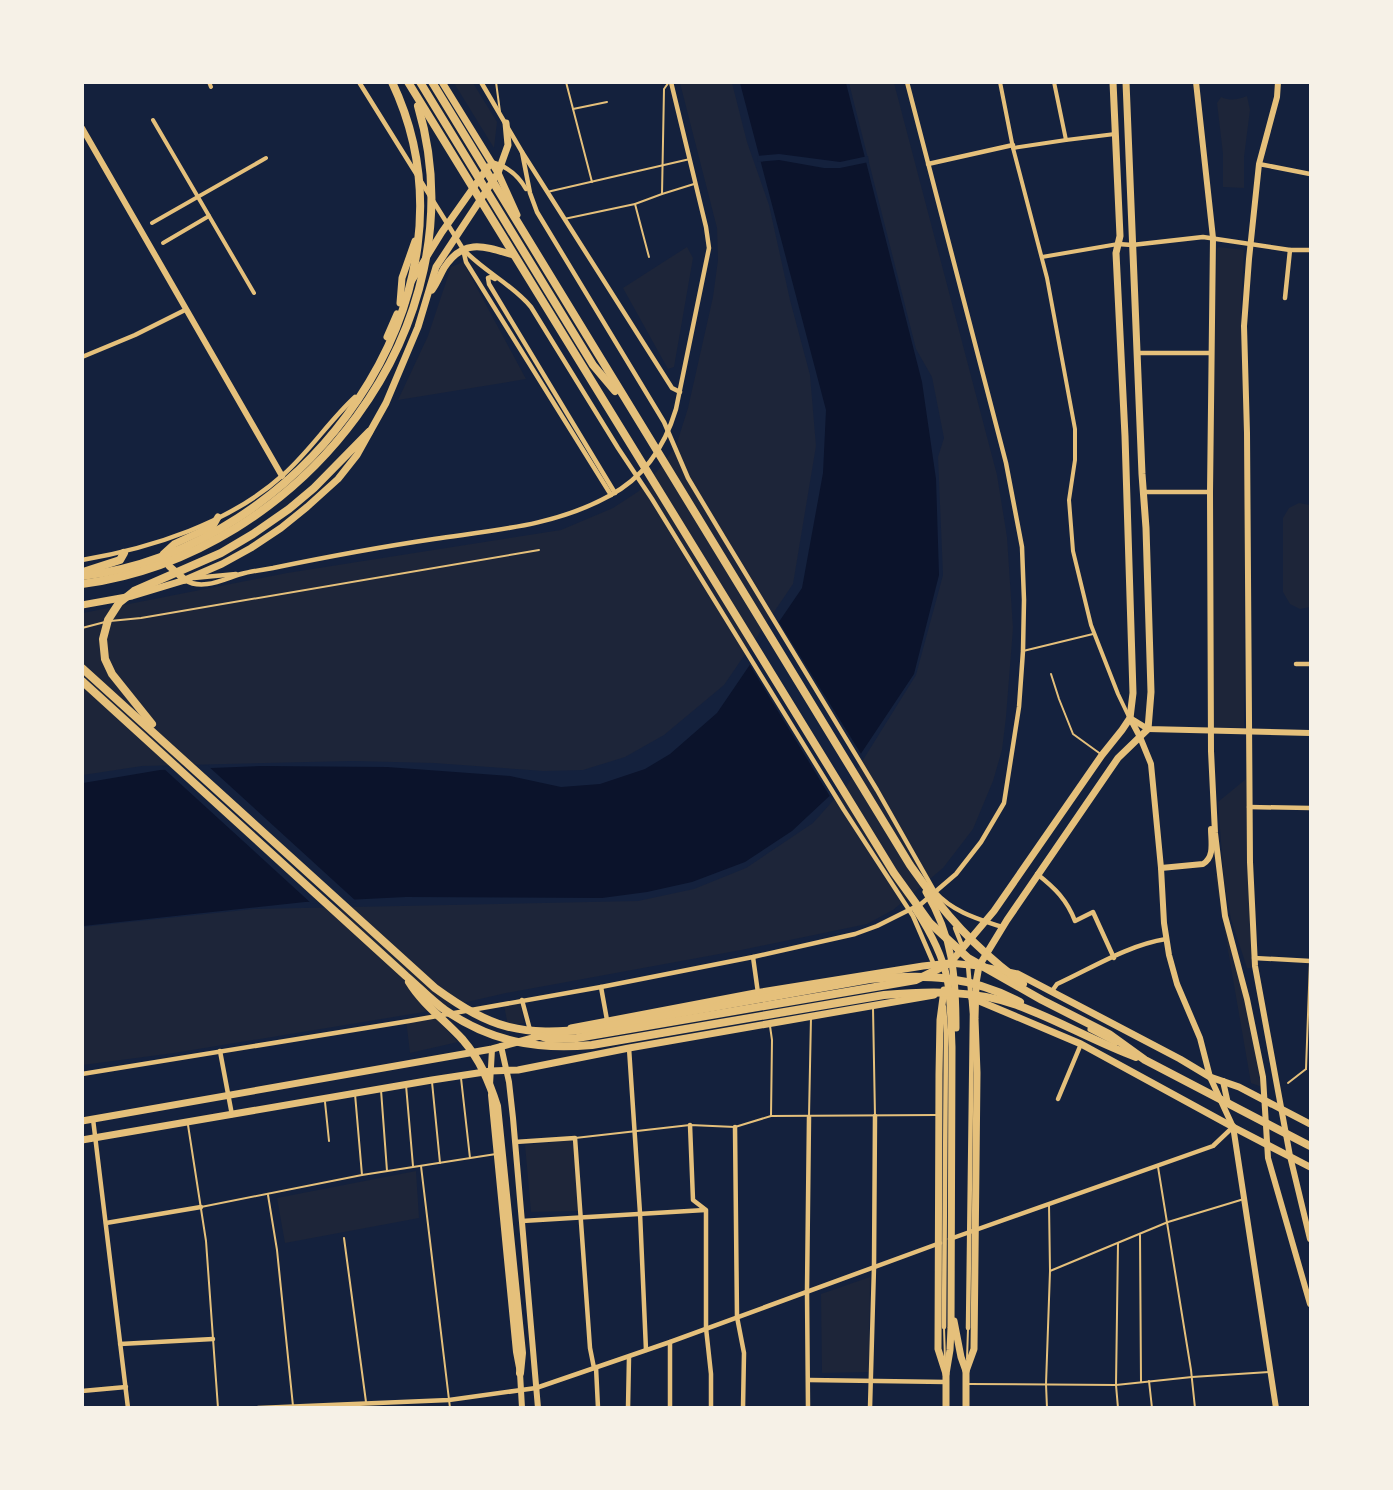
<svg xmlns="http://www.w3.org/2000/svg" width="1393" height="1490" font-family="'Golos Text',sans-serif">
<rect width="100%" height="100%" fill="#14213d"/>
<g fill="#1d2539">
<path d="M454,83H473L497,122L494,148Z"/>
<path d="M680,83H732L747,142L769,205L790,300L810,375L816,446L793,584L724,685L664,735L625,757L583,770L544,771L434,763L353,761L142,766L83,775V613L287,573L561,530L613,508L639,491L659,469L676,446L688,408L713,297L718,260L717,228Z"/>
<path d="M849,83H894L997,475L1007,537L1013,628L1006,717L1002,750L993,781L973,829L943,868L893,910L867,924L741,950L506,993L424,1012L174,1053L83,1065L82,927L254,909L638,901L694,889L746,868L813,823L848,784L916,675L943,575L938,457L944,438L932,377L916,349Z"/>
<path d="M1247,96L1250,110L1244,157V188L1223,187V154L1217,103L1221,97C1231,101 1237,100 1247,96Z"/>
<path d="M687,247L693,258L674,367L668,369L623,288Z"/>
<path d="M1219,247L1244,250L1241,304L1245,431L1244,728L1213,727V413L1217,249Z"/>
<path d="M463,262L526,379L398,400L428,336L451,267Z"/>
<path d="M1299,503L1310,505V607L1300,609L1290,604L1283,592V518L1289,508Z"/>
<path d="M1246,779L1253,968H1247L1231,919L1224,882L1218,802Z"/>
<path d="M1215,875H1218L1262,1087L1251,1083Z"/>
<path d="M520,1002L524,1023L508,1026L504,1005Z"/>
<path d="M432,1014L458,1042L410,1053L406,1019Z"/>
<path d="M574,1140L579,1211L531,1212L525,1145Z"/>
<path d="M416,1171L419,1218L285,1243L277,1198Z"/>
<path d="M870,1277L869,1372L822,1373L821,1294Z"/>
</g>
<path fill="#0b132b" d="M740,83H846L922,382L936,479L939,575L914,674L838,788L792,831L745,862L692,882L647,892L602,898L406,897L305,902L83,926V783L160,770L262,766L387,767L510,776L561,787L600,784L645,769L670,754L717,713L802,588L823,473L826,410Z"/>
<g fill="#14213d">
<path d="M779,154L840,162L868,156L869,162L840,168H824L779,160L758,162L757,156Z"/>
<path d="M777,619L863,757L840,789L831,798L748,662Z"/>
<path d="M207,765L357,902L312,904L162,767Z"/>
</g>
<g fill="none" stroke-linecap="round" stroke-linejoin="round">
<g stroke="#e5c07b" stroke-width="2">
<path d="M496,82L500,112"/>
<path d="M566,82L592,182"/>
<path d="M573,109L607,102"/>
<path d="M547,192L690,159"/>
<path d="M662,194L694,184"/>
<path d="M564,219L635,204"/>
<path d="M649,257L635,204L662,194L664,89L669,82"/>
<path d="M110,621L141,618L539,550"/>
<path d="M82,628L105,622"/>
<path d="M1023,651L1093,634"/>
<path d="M1051,674L1059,699L1073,734L1102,755"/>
<path d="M873,1008L875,1116"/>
<path d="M770,1026L772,1040L771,1116"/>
<path d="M1306,1069L1310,961"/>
<path d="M461,1078L470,1158"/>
<path d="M432,1082L440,1163"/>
<path d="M1288,1083L1306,1069"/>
<path d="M406,1085L413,1166"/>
<path d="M381,1090L387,1171"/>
<path d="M355,1094L362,1175"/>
<path d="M325,1102L329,1141"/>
<path d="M809,1116L811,1017"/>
<path d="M188,1125L206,1241L218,1408"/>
<path d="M575,1138L690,1125L735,1127L771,1116L936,1115"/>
<path d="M421,1166L450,1408"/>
<path d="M1158,1167L1191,1370L1195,1408"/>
<path d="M268,1195L277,1250L293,1406"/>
<path d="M201,1207L362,1175L496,1154"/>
<path d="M1140,1235L1141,1382"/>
<path d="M344,1238L366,1402"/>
<path d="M1118,1243L1116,1385L1118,1408"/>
<path d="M1050,1271L1168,1222L1244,1199"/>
<path d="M944,1327L945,1360"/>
<path d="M967,1359L968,1329"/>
<path d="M1149,1381L1152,1408"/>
<path d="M969,1384L1116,1385L1192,1377L1269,1372"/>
<path d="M1047,1408L1046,1384L1050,1271L1049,1204"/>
</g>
<g stroke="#e5c07b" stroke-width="4">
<path d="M209,82L211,87"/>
<path d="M1000,82L1013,148L1047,278L1075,429V460L1069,500L1073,551L1091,625L1118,694L1129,717"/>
<path d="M1054,82L1066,140"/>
<path d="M153,120L254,293"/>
<path d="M1013,148L1066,140L1115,134"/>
<path d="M152,223L266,158"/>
<path d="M163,243L209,216"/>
<path d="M1042,257L1118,244"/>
</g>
<g stroke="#e5c07b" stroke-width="4.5">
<path d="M359,82L455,236L463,249L466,262L611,495"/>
<path d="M481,82L522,152L672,388L680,392"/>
<path d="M522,152L530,193L537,212L664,422L688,478L724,538L877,790L936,894"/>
<path d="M491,162C507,166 518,175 526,189"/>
<path d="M928,164L1013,145"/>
<path d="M1259,164L1310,174"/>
<path d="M1118,244L1132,245L1203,237L1290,250H1310"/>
<path d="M463,249C483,271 512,284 531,307L618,448L652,499L844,810L913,916L935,967"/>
<path d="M495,279L491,277L488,278L489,284L615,493"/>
<path d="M1285,298L1290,250"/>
<path d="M1137,353H1211"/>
<path d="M82,357L135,335L185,310"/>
<path d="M1143,492H1210"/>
<path d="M82,560C152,548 230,523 283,475C310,451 329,421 355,397"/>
<path d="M194,578L236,574"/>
<path d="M185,580C202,591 224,579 241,574C252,571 262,570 273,568C326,557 380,547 434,539C494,530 555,526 609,496C645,477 665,446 676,409L709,248L706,227L671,82"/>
<path d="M1296,664H1310"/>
<path d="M1249,807L1310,808"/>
<path d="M1037,874C1055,888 1067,900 1075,921L1093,912L1114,958"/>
<path d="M935,892C953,912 978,919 1002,927"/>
<path d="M955,928L963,948"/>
<path d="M753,957L758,993"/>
<path d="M1254,958L1310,961"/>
<path d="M601,987L607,1020"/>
<path d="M1052,991L1057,984C1092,968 1128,945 1166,939"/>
<path d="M522,1000L530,1030"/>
<path d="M944,1007L946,1033L944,1327"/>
<path d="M629,1048L640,1213L646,1350"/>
<path d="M220,1051L232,1115"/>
<path d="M82,1074L409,1021L601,987L753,957L855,934L877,926L921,904L956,874L981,842L1004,803L1019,707L1023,651L1024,600L1022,547L1006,463L907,82"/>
<path d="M1058,1099L1081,1044"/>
<path d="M93,1119L128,1408"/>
<path d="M690,1125L693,1200L706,1210V1328L711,1374V1408"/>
<path d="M735,1127L737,1317L744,1353L743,1408"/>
<path d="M515,1142L575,1138L590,1348L594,1368"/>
<path d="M522,1221L705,1210"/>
<path d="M106,1223L201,1207"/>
<path d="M950,1239L1213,1146L1233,1127"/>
<path d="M968,1328L972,1014L968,965"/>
<path d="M670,1342V1408"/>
<path d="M120,1344L213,1339"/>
<path d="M596,1367L598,1408"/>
<path d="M809,1380L946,1382"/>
<path d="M82,1391L126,1387"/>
<path d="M258,1408L449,1400L536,1388L670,1342L940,1243"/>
<path d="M628,1408L629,1357"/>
<path d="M808,1408L807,1291L809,1117"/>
<path d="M870,1408L874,1267L875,1116"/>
</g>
<g stroke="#e5c07b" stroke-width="6">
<path d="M1196,82L1213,238L1210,492L1211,751L1215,833L1225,916L1247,999L1263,1077L1268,1158L1310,1304"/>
<path d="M1278,82L1277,97L1259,164L1249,259L1244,326L1247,433L1250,862L1255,966L1290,1156L1310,1239"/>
<path d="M82,128L282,476"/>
<path d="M1130,718L1140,737L1151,764L1161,868L1164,923L1169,955L1177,984L1200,1038L1210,1077L1233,1127"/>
<path d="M1130,718L1148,729L1310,733"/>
<path d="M1161,868L1203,864C1215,857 1211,841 1211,829"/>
<path d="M501,1046L509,1082L513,1118L538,1408"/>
<path d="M1223,1081L1228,1104"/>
<path d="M490,1085L492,1049"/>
<path d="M491,1095L516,1352L520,1373L522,1408"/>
<path d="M1233,1126L1276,1408"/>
</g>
<g stroke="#e5c07b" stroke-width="7">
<path d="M442,82L498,173L517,215"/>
<path d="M411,282L442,232L488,167"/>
<path d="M432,290C437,283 440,275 444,268C463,238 484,246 513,255"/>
<path d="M400,303L402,278L415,241"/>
<path d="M387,337L397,314"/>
<path d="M185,580L169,566L163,554L174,544L213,526L218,517"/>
<path d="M82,605L132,596L185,580L222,564L251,548L281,528L307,507L338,479L357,455L386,403L418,327L436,267L498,173L508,145L506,123"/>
<path d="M926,892C953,937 956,977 956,1028"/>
<path d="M916,910C929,930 942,954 947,978C951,1000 951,1024 952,1047L951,1328L950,1350L946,1374"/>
<path d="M951,962L994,911L1102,755L1122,730L1130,718L1133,693L1125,436L1116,253L1120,236L1113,82"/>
<path d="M944,990L940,1020L939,1074L938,1349L946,1374V1408"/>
<path d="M972,998L1081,1044L1233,1127L1310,1167"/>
<path d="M571,1028L755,993L923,966L950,963L979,966L1018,974L1180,1059L1210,1077L1239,1087L1310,1124"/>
<path d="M1091,1029L1116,1042"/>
<path d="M82,1121L492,1049L540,1036"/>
<path d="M82,1140L432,1080L491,1071L518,1070L629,1048L934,995"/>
<path d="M954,1321L961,1357L966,1371"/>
<path d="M966,1408V1371L974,1349L977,1073L975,1019L976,983L979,966L1007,920L1118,758L1148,729L1151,692L1146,528L1142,474L1126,82"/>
</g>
<g stroke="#e5c07b" stroke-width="8">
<path d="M408,82L894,873L930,923L968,958L1042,1000L1109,1034L1145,1060L1310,1146"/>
<path d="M420,82L593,365L615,391"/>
<path d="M432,82L910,865C945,915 974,947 1023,984"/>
<path d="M83,572L120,560L124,553"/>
<path d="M82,576C302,550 494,297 392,82"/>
<path d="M82,584C301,555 483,326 418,106"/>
<path d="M82,668L435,988C493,1030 521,1036 591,1029L870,979C926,974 968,975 1020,1002"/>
<path d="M82,681L406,976C419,987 431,1000 445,1010C491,1042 537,1050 592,1045L884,995C928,991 974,990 1017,1005C1058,1020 1095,1042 1136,1057"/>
<path d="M152,724L112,674L105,659L103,639L108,620L119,603L134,591L221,553L253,534L289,509L314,488L369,432"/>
<path d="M409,982C423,1005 445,1020 463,1040C480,1060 489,1081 497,1106L522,1353L520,1373"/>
<path d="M535,1034L549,1039L577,1038L887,985L916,980L950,963"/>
</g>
</g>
<rect width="1393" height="1490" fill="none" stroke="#f6f1e7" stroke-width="168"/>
</svg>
